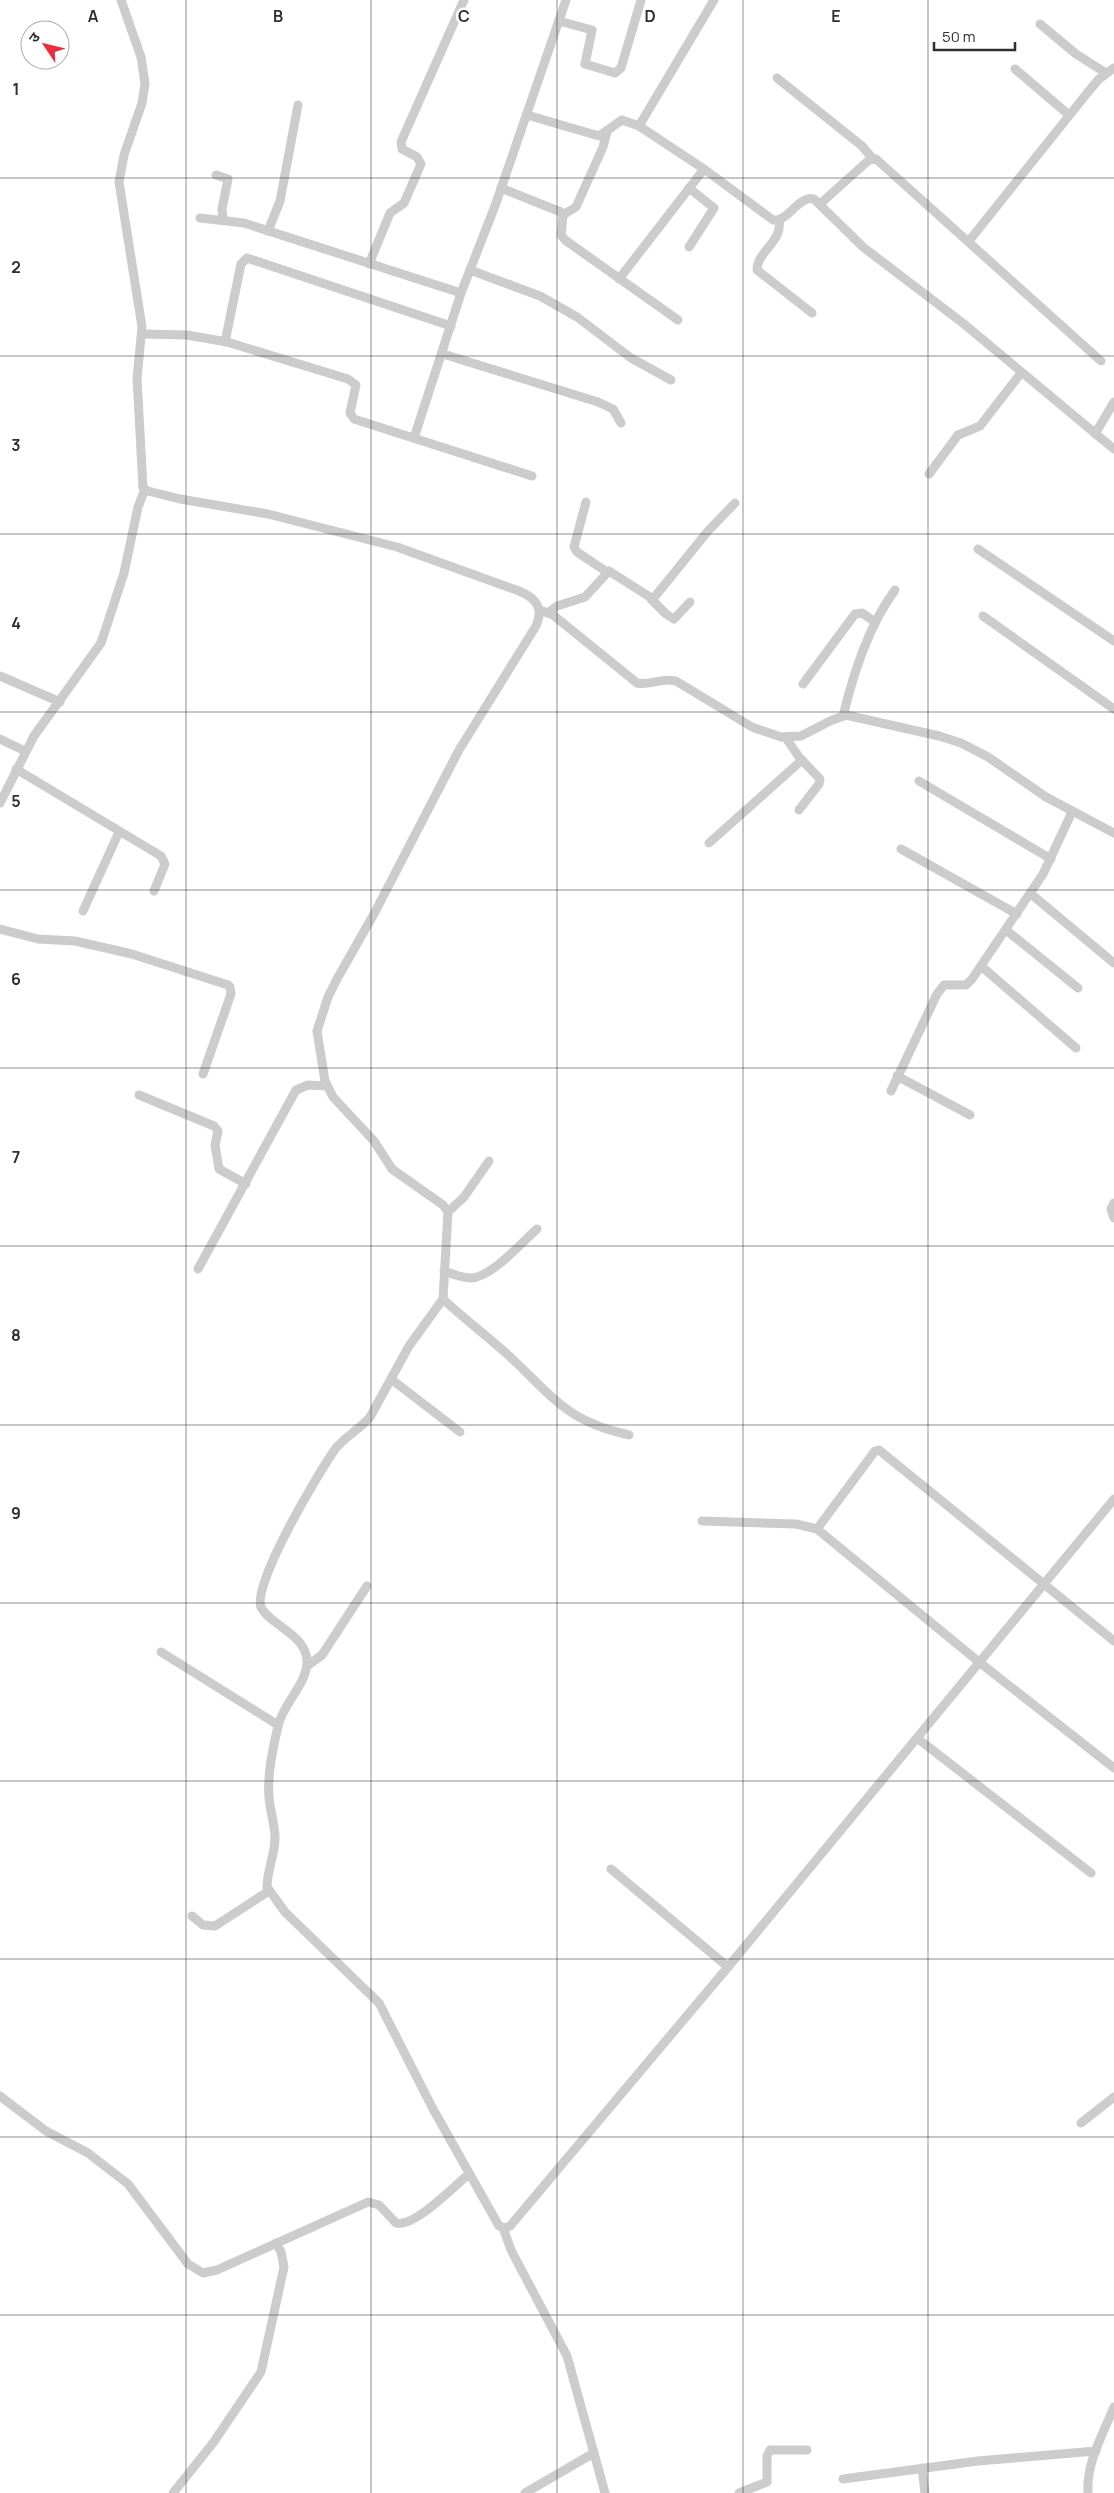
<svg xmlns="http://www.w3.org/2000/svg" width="1114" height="2493" font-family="Manrope,'Noto Sans Devanagari',sans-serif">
<rect width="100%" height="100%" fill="#fff"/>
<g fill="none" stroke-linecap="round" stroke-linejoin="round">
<g stroke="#ccc" stroke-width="9">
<path d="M121,0L141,57L145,84L142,103L124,155L119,182L142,327L137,378L143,488L148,491L180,499L268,514L397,547L519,591C536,598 544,608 536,626L459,750L375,912L337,979L328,997L317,1031L325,1081L333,1097L374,1141L392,1169L443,1205L448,1212L443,1299L409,1346L370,1417C360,1429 346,1436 336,1448C320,1470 252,1584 261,1607C269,1625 309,1635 307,1664C305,1686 283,1704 278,1726C273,1748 267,1775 269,1797C270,1811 275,1825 275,1838C275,1855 267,1870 267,1887L285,1912L379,2003L433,2109L499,2226L506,2228L510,2226L728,1967L1114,1499"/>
<path d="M714,0L639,126L704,169L773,220C789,222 798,195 814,199L863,247L964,324L1114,449"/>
<path d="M559,21L592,30L585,64L615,73L621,68L641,0"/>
<path d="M1040,24L1076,54L1106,73"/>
<path d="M1015,69L1069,115"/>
<path d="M777,78L862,146L873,159"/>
<path d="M527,115L599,136L622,120L639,126"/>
<path d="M216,175L228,179L222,209L223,220"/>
<path d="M501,188L561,212L563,216L561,235L565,240L678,320"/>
<path d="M689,188L714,208L689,247"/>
<path d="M820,204L869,160L876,159L1101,361"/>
<path d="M563,215L576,207L603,147L607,132"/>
<path d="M200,218L244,223L461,293"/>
<path d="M779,220C783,242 757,251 757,270L812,313"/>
<path d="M268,231L280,201L298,105"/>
<path d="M969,241L1088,92L1099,79L1114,68"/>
<path d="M369,264L390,213L404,203L421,164L417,157L402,149L401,142L464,0"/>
<path d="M470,270L540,296L577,317L631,358L671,380"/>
<path d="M619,279L704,169"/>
<path d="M142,334L187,335L227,342L348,379L356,385L350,413L354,419L532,476"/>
<path d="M225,342L241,264L247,258L451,326"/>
<path d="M443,354L598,402L613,409L621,423"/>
<path d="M1095,434L1114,402"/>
<path d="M414,438L461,293L495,206L566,0"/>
<path d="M929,474L958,435L980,426L1021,373"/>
<path d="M586,502L574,547L577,552L607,572"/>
<path d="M978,549L1114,641"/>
<path d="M651,599L666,614L674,619L690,602"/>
<path d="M540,610L553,615L637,683C650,686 662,677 676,681L752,727L781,737L801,736L830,721L846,715L939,736L961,743L988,757L1046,797L1114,833"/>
<path d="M549,612L557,606L585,597L609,571L653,599L708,531L735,503"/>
<path d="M983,616L1114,709"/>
<path d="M0,676L60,702"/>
<path d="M803,684L855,614L862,613L875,622"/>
<path d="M843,716C854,672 868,627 895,590"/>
<path d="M786,738L799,757L820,779L819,784L799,810"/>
<path d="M0,739L25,751"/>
<path d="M16,769L161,856L165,864L154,891"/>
<path d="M919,781L1051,859"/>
<path d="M0,803L34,736L101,643L124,573L138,507L145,489"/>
<path d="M709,843L802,760"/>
<path d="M901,849L1017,914"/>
<path d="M1031,894L1114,963"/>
<path d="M83,911L119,832"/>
<path d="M0,929L38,939L75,941L132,954L228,985L230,987L231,994L203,1074"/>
<path d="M1006,930L1078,988"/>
<path d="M981,966L1076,1048"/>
<path d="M897,1076L970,1115"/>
<path d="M891,1091L937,994L944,985H966L972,979L1043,874L1072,812"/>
<path d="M139,1095L214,1126L218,1131L215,1145L219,1169L246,1184"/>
<path d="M1114,1203L1111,1209L1114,1218"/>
<path d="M448,1212L464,1197L489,1161"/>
<path d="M198,1269L296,1090L308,1085L327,1086"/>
<path d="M444,1271C452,1274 462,1278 471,1278C492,1277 521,1243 537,1229"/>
<path d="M443,1299C463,1318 486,1335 507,1354C552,1395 564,1421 629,1435"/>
<path d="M391,1379L460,1432"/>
<path d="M702,1521L796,1524L817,1529L979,1662L1114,1768"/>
<path d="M817,1529L875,1451L879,1450L1114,1641"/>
<path d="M161,1652L278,1725"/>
<path d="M307,1666L322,1655L367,1586"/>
<path d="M917,1738L1091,1873"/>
<path d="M611,1869L728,1967"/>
<path d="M192,1916L203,1925L215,1926L269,1891"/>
<path d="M0,2096L46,2131L88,2153L128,2184L188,2264L203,2273L217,2270L368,2202L379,2205L396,2223C414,2228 454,2186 469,2174"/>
<path d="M1081,2123L1114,2097"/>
<path d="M503,2228L511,2250L567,2356L605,2493"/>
<path d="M922,2468L925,2493"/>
<path d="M843,2479L978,2461L1096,2451"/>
<path d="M173,2493L213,2443L261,2372L284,2267L281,2252L276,2243"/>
<path d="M525,2493L594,2453"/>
<path d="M739,2493L767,2482V2456L770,2450H807"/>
<path d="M1088,2493C1086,2463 1103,2434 1114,2407"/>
</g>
</g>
<path fill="none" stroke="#2f2f2f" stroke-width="1" stroke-opacity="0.55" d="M186,0V2493M371,0V2493M557,0V2493M743,0V2493M928,0V2493M0,178H1114M0,356H1114M0,534H1114M0,712H1114M0,890H1114M0,1068H1114M0,1246H1114M0,1425H1114M0,1603H1114M0,1781H1114M0,1959H1114M0,2137H1114M0,2315H1114"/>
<g font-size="16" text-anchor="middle" font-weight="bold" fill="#2f2f2f" stroke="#fff" stroke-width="5" stroke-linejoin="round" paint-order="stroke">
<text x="93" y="22">A</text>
<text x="278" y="22">B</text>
<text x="464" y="22">C</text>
<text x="650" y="22">D</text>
<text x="836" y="22">E</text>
<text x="16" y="95">1</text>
<text x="16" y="273">2</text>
<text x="16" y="451">3</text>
<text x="16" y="629">4</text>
<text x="16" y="807">5</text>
<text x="16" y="985">6</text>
<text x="16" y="1163">7</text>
<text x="16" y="1341">8</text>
<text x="16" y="1519">9</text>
</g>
<g transform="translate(45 45) rotate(305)"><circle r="24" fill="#ffffff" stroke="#acacac"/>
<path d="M0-4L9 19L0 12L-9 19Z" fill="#ea2d3c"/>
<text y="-8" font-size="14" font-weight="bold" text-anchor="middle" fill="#2f2f2f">उ</text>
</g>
<path d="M934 42v8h81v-8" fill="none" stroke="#2f2f2f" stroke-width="2.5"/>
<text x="942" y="42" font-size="15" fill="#2f2f2f" stroke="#ffffff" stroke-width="4" paint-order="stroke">50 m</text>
</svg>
